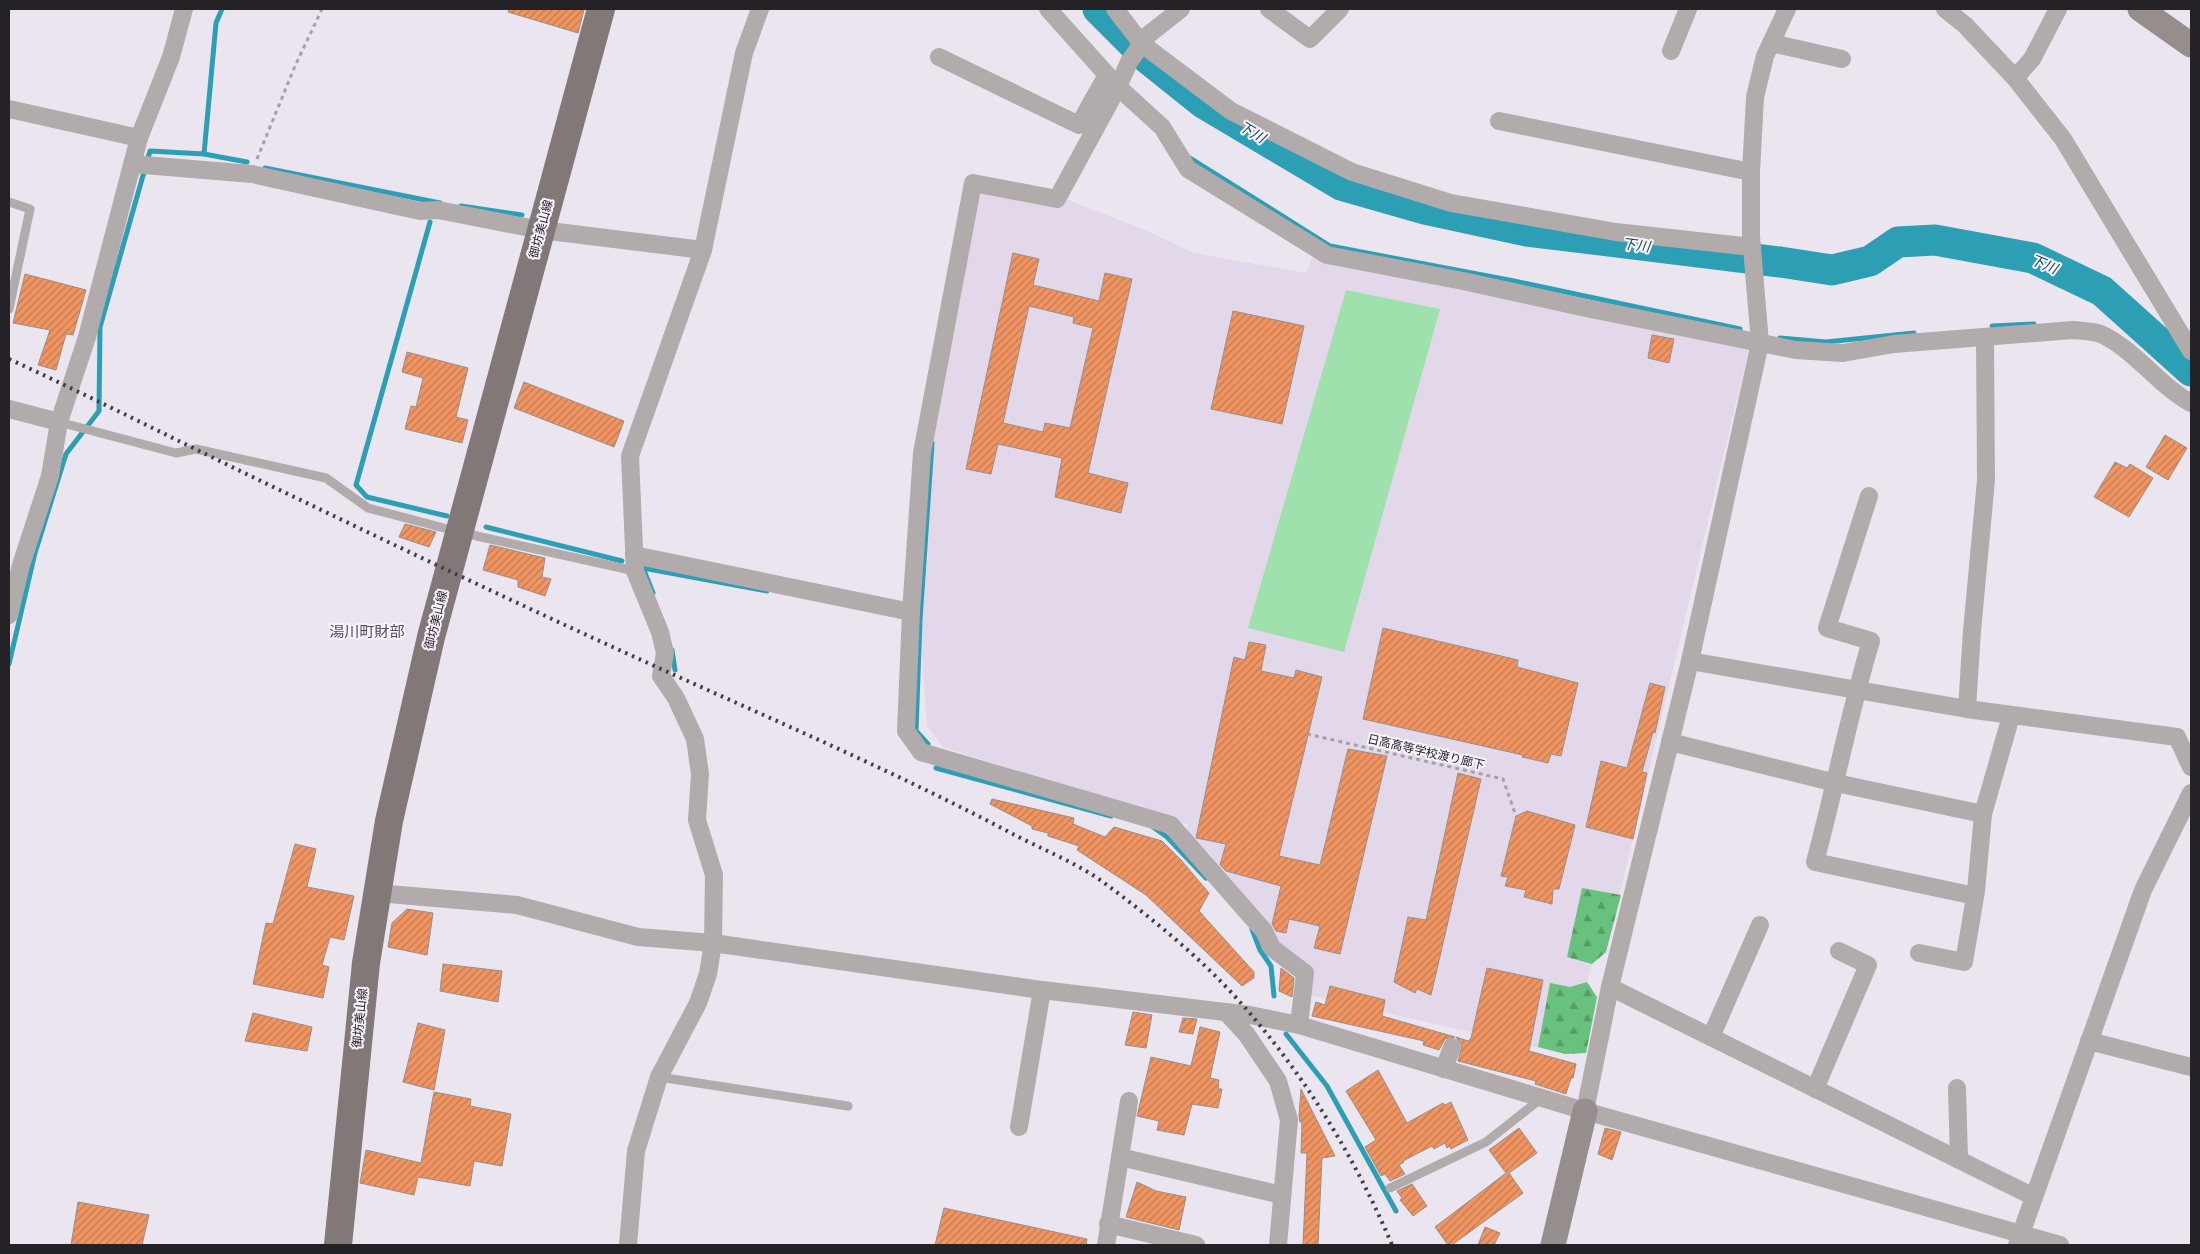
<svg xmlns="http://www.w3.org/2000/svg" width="2200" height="1254" font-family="'Work Sans','Noto Sans JP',sans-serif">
<defs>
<pattern id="forest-firs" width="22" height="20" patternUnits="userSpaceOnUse" patternTransform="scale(1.25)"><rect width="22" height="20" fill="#69c17e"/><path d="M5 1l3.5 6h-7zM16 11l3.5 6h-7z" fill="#569c67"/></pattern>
<pattern id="building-hatch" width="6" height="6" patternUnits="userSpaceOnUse" patternTransform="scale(1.25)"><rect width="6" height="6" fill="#f09562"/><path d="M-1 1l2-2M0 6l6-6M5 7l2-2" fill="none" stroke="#c27951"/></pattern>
</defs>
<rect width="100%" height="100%" fill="#ebe5ef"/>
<path fill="#e2d8e9" d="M978,187L1068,200L1145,230L1194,253L1306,273L1312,258L1336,262L1749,348L1606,952L1592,964L1587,982L1597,997L1586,1053L1565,1054L1310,995V970L1275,945L1217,871L1212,856L1186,834L1188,825L943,747L927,726L919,612L926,455Z"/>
<path fill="#9ee1ac" d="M1346,290L1440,309L1344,652L1248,628Z"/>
<g fill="url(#forest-firs)">
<path d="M1582,888L1621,895L1606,952L1592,964L1567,957Z"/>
<path d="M1587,982L1597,997L1586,1053L1565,1054L1538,1047L1550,983L1570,987Z"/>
</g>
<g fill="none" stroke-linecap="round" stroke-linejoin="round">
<g stroke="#2c9fb5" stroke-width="5">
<path d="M204,154L247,162"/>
<path d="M1190,158L1330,246L1514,281L1740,329"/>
<path d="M265,168L440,203"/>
<path d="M461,206L522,215"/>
<path d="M430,222L356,485L367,497L447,516"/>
<path d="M1992,326L2034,324"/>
<path d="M1780,338L1826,342L1914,333"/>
<path d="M486,527L622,561"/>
<path d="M643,568L767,591"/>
<path d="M643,568L653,593"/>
<path d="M672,650L675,670"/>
<path d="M9,664L35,553L66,454L99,411L100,327L150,151L204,154L216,23L222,9"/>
<path d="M928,744L916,731L920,620L932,443"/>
<path d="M936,768L1111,816"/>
<path d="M1153,827L1167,837L1206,878"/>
<path d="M1252,929L1260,950L1271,966L1274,996"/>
<path d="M1286,1034L1327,1086L1396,1211"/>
</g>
<path stroke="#2c9fb5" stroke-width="31" d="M1098,9L1148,59L1203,103L1341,185L1425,209L1527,231L1780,262L1832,270L1870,261L1898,242L1935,240L2033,258L2102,291L2191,371"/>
</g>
<g fill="url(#building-hatch)" stroke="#988e88" fill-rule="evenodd">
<path d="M509,9H578L584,10L578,33L508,12Z"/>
<path d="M1013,253L1039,259L1033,285L1099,301L1105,273L1132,279L1088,473L1128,483L1121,513L1055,497L1062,458L998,444L991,474L966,469ZM1029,306L1074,317L1073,323L1093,328L1070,428L1045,423L1043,432L1003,423Z"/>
<path d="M25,274L86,290L73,335L66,334L56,370L38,365L50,330L13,323Z"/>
<path d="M1233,311L1304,326L1282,424L1211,409Z"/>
<path d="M1652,335L1674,339L1669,363L1648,358Z"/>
<path d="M407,352L468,368L456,417L468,420L462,443L405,429L411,406L416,407L423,378L402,372Z"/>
<path d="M524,382L624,421L614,447L514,408Z"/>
<path d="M2165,435L2187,448L2168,480L2146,467Z"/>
<path d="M2115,462L2127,468L2130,464L2153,478L2129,517L2094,497Z"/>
<path d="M405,524L436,532L429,547L399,537Z"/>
<path d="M490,545L545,558L542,577L551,579L545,596L518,587V580L483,570Z"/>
<path d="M1383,628L1518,660L1517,667L1578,683L1561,756L1551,754L1548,763L1522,757L1523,755L1363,719Z"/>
<path d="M1249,642L1266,645L1261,671L1294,678L1296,670L1322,677L1279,856L1320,865L1348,749L1387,756L1340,954L1314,948L1320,926L1289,919L1286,933L1276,931L1272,924L1281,886L1226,871L1220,865L1226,844L1196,838L1234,657L1245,660Z"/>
<path d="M1650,683L1665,687L1655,733L1653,732L1642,772L1647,773L1633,839L1586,827L1601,761L1627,768Z"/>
<path d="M1458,773L1481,779L1431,995L1417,989L1415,993L1394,982L1408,917L1426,920Z"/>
<path d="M992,799L1074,818L1073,824L1105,837L1114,827L1162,841L1181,860L1209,893L1199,911L1254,972V978L1242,986L1146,895L1077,850L1079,846L1048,836V833L1032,829V826L990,804Z"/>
<path d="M1527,811L1575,825L1559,889H1553L1552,904L1524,897L1526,890L1505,886L1508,877L1501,876L1516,816Z"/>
<path d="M295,844L316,849L307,887L354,896L344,940L330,937L322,965L329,967L323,998L253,984L266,923L273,924Z"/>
<path d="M407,909L433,913L427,955L388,947L392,923Z"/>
<path d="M443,964L502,971L498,1002L440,991Z"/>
<path d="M1281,968L1294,978L1292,997L1279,991Z"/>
<path d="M1487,968L1543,980L1529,1051L1576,1064L1573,1078H1571L1566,1094L1535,1084L1536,1081L1458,1061L1462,1046L1456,1037L1468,1041L1471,1038Z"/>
<path d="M1330,986L1385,1000L1382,1016L1455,1037L1445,1039L1439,1050L1423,1045L1424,1041L1312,1016L1316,1002L1325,1005Z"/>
<path d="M1133,1012L1152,1015L1146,1048L1125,1045Z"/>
<path d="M253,1013L312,1027L307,1051L245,1041Z"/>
<path d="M1183,1018L1197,1019L1193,1034L1179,1032Z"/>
<path d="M418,1023L445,1030L434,1090L403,1082Z"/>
<path d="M1200,1027L1220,1032L1210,1078L1219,1080L1218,1089H1222L1218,1108L1192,1104L1184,1135L1157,1130L1159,1121L1137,1116L1151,1057L1191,1066Z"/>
<path d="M1378,1070L1407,1123L1443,1103L1445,1105L1451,1102L1468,1140L1451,1149L1450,1146L1447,1148L1445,1143L1434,1149L1432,1146L1403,1161L1404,1162L1399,1165L1405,1174L1390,1181L1385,1174L1381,1176L1365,1147L1376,1140L1346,1091Z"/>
<path d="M1301,1089L1335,1156L1322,1158L1318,1245H1303L1307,1153H1301L1302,1122H1300L1299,1116Z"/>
<path d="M434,1092L471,1099L470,1106L511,1114L502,1166L474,1161L470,1186L418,1177L414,1195L360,1183L366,1150L421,1163Z"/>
<path d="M1519,1128L1537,1153L1509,1173L1523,1193L1452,1245H1448L1435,1227L1506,1173L1489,1150Z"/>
<path d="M1605,1128L1621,1132L1612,1160L1598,1154Z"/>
<path d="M1137,1182L1156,1191L1186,1197L1179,1230L1126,1217Z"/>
<path d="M1412,1184L1427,1206L1413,1216L1400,1200L1402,1198L1397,1191Z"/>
<path d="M78,1202L149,1215L142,1245H71Z"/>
<path d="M944,1208L1087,1239L1086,1245H935Z"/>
<path d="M1485,1227L1500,1233L1494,1245H1478Z"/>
</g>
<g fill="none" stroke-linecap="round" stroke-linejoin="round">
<g stroke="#a6a1a9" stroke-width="3" stroke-dasharray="4 4" stroke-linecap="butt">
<path d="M257,159L295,66L322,9"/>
<path d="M1307,734L1503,779L1516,816"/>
</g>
<g stroke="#b1abab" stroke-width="9">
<path d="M9,202L30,209L9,309"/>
<path d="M59,422L176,453L196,449L326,478L368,508L459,532L635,571"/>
<path d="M659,1077L848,1106"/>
<path d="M1390,1188L1486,1142L1542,1098"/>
</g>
<g stroke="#b1abab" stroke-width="18">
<path d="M1048,9L1118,87L1162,127L1188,169L1327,255L1463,281L1586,308L1796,350L1843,353L1894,344L2073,330C2082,331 2095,331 2103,335C2137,352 2158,385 2191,403"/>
<path d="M1115,9L1142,44L1231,111L1352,172L1451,203L1616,232L1752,247"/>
<path d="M1181,9L1148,35L1129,62L1118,87L1057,199L973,183L922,453L911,612L906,731L921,752L1171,825L1264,931L1272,948L1305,973L1299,1025"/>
<path d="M1269,9L1310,39L1340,9"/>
<path d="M1945,9L1965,25L2015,78L2063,139L2191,351"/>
<path d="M1771,43L1842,59"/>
<path d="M1671,51L1688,9"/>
<path d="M939,57L1079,125L1107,75"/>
<path d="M2015,78L2032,59L2058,9"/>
<path d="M9,109L139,138"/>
<path d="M1499,121L1751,172"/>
<path d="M132,164L252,174L420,211L438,210L541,230L703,250"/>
<path d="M9,409L59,422"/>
<path d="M1869,496L1827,628L1871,641C1849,714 1835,788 1815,862L1975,896"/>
<path d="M634,555L911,612"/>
<path d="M9,615L21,565L50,476L59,422L87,337L139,138L171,57L184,9"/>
<path d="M1690,661L1967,709L1972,631L1986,480L1985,337"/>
<path d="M1967,709L2177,737L2191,767"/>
<path d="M1670,742L1836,783L1983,814"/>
<path d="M377,893L517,905L638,937L713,943L1034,989L1250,1015L1299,1025L1585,1111L2060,1245"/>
<path d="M1919,953L1964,962L1976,891L1983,814L2011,716"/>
<path d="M1610,987L2034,1197"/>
<path d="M1226,1012L1247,1035L1278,1081L1289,1120L1278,1245"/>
<path d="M1711,1037L1760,925"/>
<path d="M2089,1041L2191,1067"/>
<path d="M1444,1069L1452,1047"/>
<path d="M1957,1088L1959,1160"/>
<path d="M1815,1089L1868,965L1839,951"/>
<path d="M1585,1111L1610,987L1690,661L1760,343L1751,236V172L1755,97L1765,56L1787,9"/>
<path d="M1019,1127L1042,990"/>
<path d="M1120,1157L1282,1195"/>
<path d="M1108,1224L1196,1245"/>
<path d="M628,1245L636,1151L659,1077L698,1003L708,974L713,943L714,875L697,820L700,774L695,739L676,698L661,676L665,653L660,632L635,571L630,456L703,250L744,53L760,9"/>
<path d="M1106,1245L1129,1101"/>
<path d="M2017,1245L2143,890L2191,793"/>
</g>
<g stroke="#968d8d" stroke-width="25">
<path d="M2140,9L2191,45"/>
<path d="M1553,1245L1585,1111"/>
</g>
<path stroke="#827877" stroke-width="28" d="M338,1245L366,963L389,821L431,637L601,9"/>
<path stroke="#413f44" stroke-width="4" stroke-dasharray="2.5 5" stroke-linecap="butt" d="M9,359C83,393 156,430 230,466C379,538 530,610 681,678C792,728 903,776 1011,833C1041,849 1080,864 1107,885C1154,920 1202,959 1240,1002C1304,1074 1355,1157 1392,1245"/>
</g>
<g text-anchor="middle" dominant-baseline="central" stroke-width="4" stroke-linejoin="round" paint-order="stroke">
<g font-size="12" fill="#242226" stroke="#f9f2fd">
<text transform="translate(541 229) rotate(-75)">御坊美山線</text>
<text transform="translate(436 620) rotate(-76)">御坊美山線</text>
<text transform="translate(1426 752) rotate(13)">日高高等学校渡り廊下</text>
<text transform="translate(360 1018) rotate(-84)">御坊美山線</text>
</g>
<g font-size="14" font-style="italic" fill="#0b4c58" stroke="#f9f2fd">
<text transform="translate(1252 132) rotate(31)">下川</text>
<text transform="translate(1636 245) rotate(7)">下川</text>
<text transform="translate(2044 264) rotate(23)">下川</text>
</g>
<g font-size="15" fill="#524d55" stroke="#f9f2fd">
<text x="367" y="632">湯川町財部</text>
</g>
</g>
<rect width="2200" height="1254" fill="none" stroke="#242226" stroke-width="20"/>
</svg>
